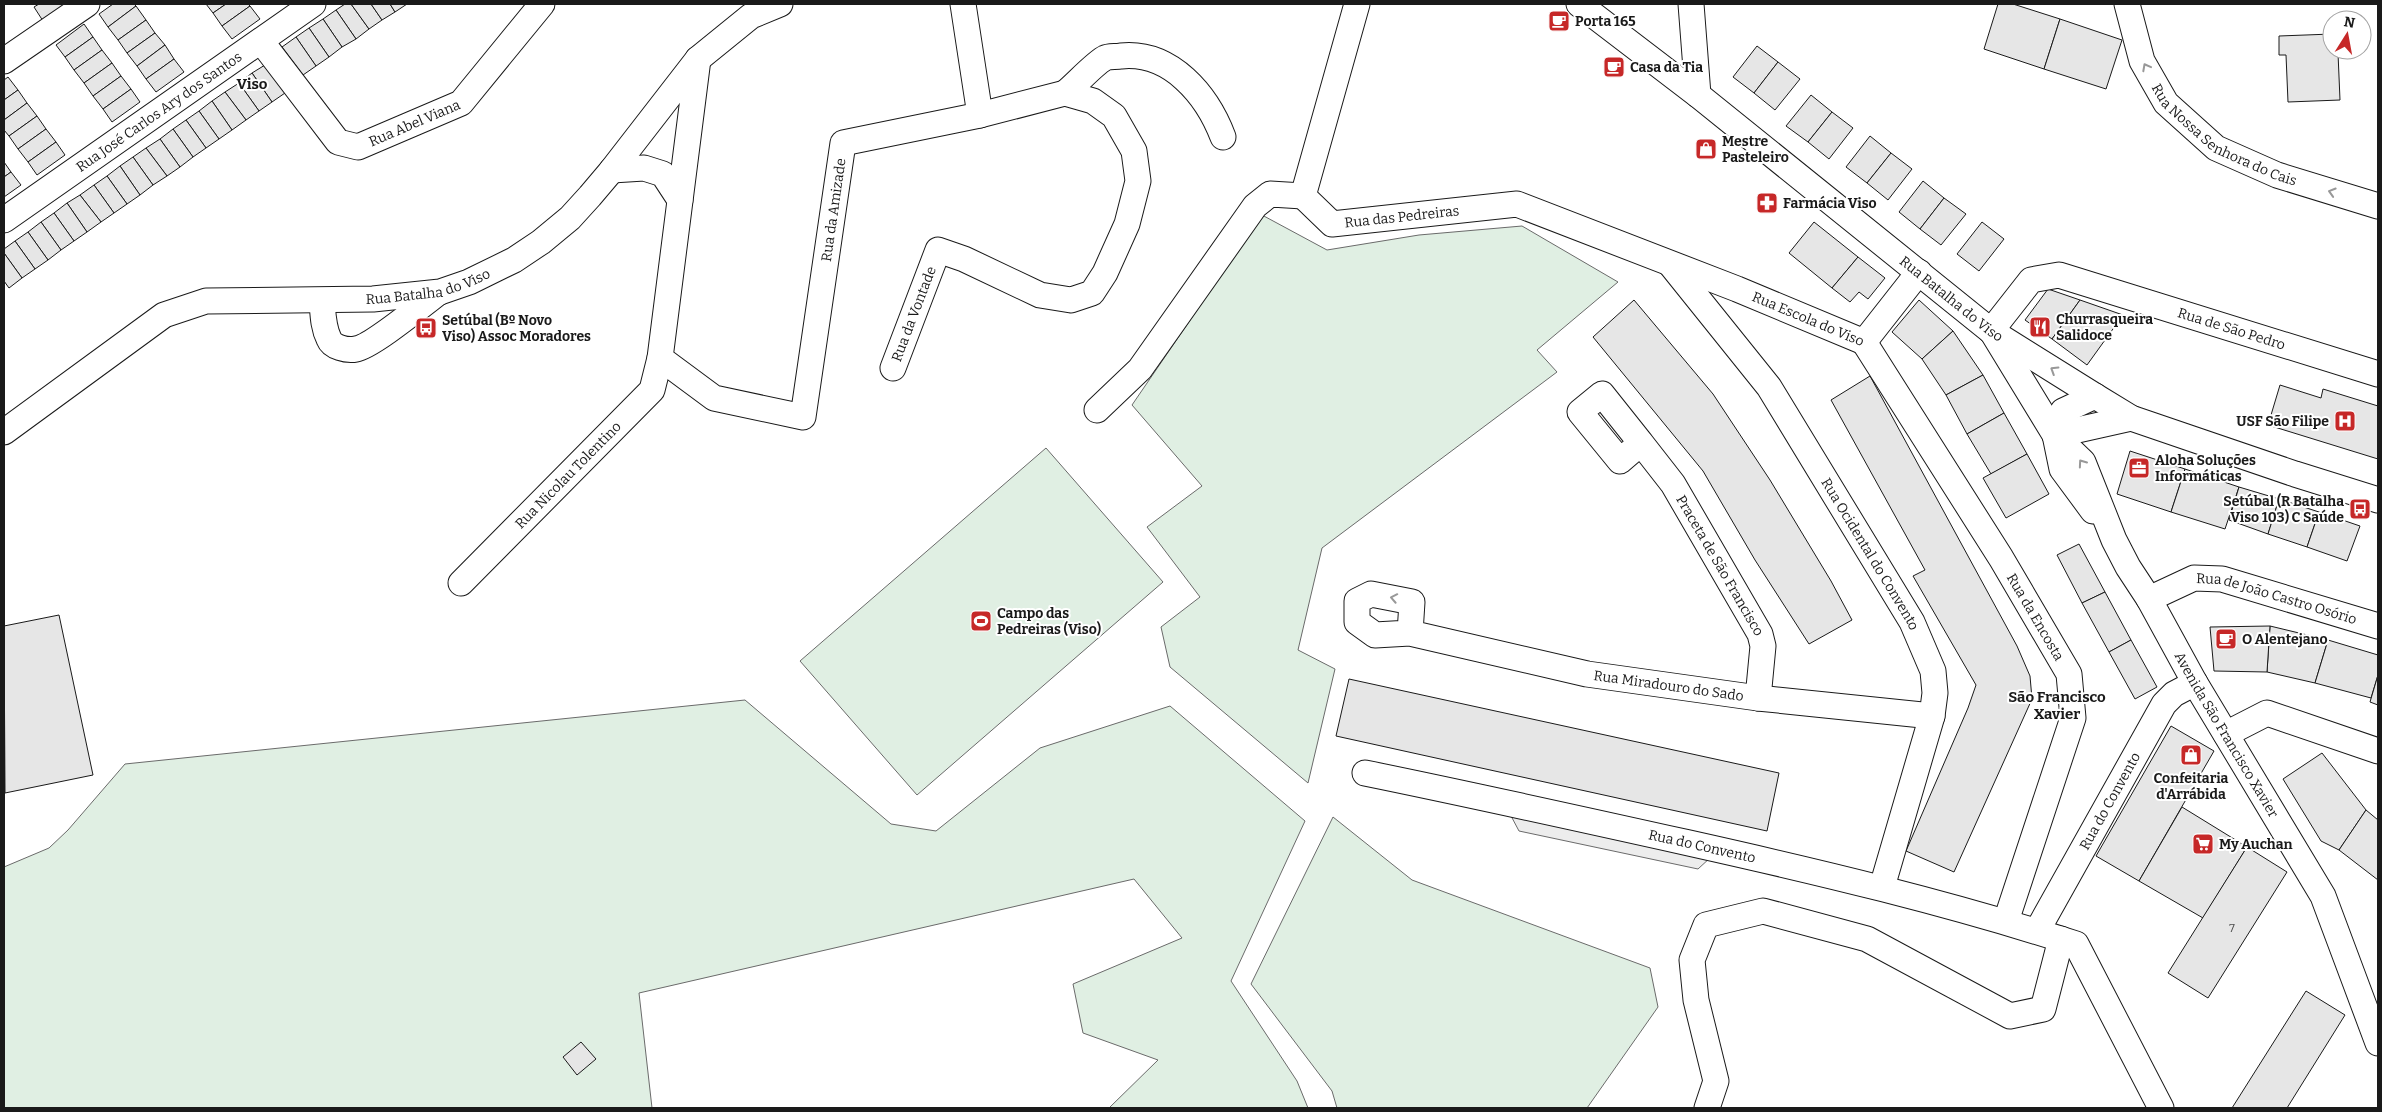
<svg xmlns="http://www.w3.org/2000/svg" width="2382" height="1112" font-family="Bitter,serif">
<rect width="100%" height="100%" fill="#fff"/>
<g fill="#e0efe3" stroke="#6a6a6a">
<path d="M1262,215L1327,250L1419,235L1522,226L1618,282L1537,350L1557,372L1322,548L1298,650L1335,669L1308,783L1170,667L1161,627L1200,597L1147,527L1202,486L1132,405Z"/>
<path d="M1046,448L1163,582L917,795L800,661Z"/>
<path d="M745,700L891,824L936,831L1040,748L1170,706L1305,821L1231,981L1297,1081L1308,1108H1109L1158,1060L1083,1033L1073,984L1182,938L1134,879L639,993L652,1108H4V867L49,848L68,830L125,764Z"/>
<path d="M1333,817L1412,880L1650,968L1658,1007L1587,1108H1337L1332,1091L1251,984Z"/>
</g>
<path fill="#ededed" stroke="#6a6a6a" d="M1510,814L1711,857L1698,869L1519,831Z"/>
<g fill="#e6e6e6" stroke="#1a1a1a">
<path d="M39,4H67L43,21L34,7Z"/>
<path d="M113,4H134L136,6L108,27L99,14Z"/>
<path d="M206,4H226L213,13Z"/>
<path d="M226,4H248L250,6L222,26L213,13Z"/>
<path d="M345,4H351L369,29L356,39L336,10Z"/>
<path d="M351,4H371L382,20L369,29Z"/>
<path d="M371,4H390L395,12L382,20Z"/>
<path d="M390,4H407L395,12Z"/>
<path d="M1998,4H2013L2060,19L2044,69L1984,49Z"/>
<path d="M136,6L146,20L118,40L108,27Z"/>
<path d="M250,6L260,19L232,39L222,26Z"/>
<path d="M336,10L356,39L342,47L323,19Z"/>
<path d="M323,19L342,47L329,57L309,28Z"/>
<path d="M2060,19L2122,40L2106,89L2044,69Z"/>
<path d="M146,20L155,33L127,53L118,40Z"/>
<path d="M84,24L93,37L65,57L56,45Z"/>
<path d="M309,28L329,57L316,66L296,37Z"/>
<path d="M155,33L165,45L137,66L127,53Z"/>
<path d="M2332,34V50H2344V53H2338L2340,100L2288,102L2286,55H2279V36Z"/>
<path d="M93,37L102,50L74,70L65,57Z"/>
<path d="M296,37L316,66L303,75L282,47Z"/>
<path d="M165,45L174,59L146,79L137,66Z"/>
<path d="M1757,46L1778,62L1754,93L1733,77Z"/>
<path d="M102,50L112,63L84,83L74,70Z"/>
<path d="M174,59L184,72L156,92L146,79Z"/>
<path d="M1778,62L1800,79L1775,110L1754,93Z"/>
<path d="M112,63L121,76L93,96L84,83Z"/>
<path d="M265,65L285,93L272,102L252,73Z"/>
<path d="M252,73L272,102L259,111L239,83Z"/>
<path d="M121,76L131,89L103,109L93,96Z"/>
<path d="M8,77L18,90L4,100V80Z"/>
<path d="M239,83L259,111L246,120L225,92Z"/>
<path d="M131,89L140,102L112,122L103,109Z"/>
<path d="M18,90L27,103L4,120V100Z"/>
<path d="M225,92L246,120L232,130L212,101Z"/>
<path d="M1811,95L1832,112L1808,142L1786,126Z"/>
<path d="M212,101L232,130L219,139L199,111Z"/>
<path d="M27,103L37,116L9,136L4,130V120Z"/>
<path d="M199,111L219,139L206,148L186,120Z"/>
<path d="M1832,112L1853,128L1829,159L1808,142Z"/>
<path d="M37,116L46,129L18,149L9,136Z"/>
<path d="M186,120L206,148L193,157L173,129Z"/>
<path d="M46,129L56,142L28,162L18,149Z"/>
<path d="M173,129L193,157L180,167L160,139Z"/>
<path d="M1870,136L1891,153L1867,183L1846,167Z"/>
<path d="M160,139L180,167L167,176L146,148Z"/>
<path d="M56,142L65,155L37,175L28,162Z"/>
<path d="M146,148L167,176L153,185L133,157Z"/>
<path d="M1891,153L1912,169L1888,200L1867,183Z"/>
<path d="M133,157L153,185L140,195L120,166Z"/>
<path d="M4,162L11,172L4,177Z"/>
<path d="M120,166L140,195L127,204L107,176Z"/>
<path d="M11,172L21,185L4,197V177Z"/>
<path d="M107,176L127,204L114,213L94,185Z"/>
<path d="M1923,181L1944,198L1920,229L1899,212Z"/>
<path d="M94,185L114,213L101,222L80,195Z"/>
<path d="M80,195L101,222L87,232L67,203Z"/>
<path d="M1944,198L1966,214L1941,245L1920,229Z"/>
<path d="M67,203L87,232L74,241L54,213Z"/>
<path d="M54,213L74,241L61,250L41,222Z"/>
<path d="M41,222L61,250L48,260L28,232Z"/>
<path d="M1814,222L1858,257L1832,288L1789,253Z"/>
<path d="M1982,222L2004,239L1979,271L1957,254Z"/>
<path d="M28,232L48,260L35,269L15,241Z"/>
<path d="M15,241L35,269L22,278L4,253V249Z"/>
<path d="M4,253L22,278L9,288L4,281Z"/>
<path d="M1858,257L1885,278L1868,299L1859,292L1850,302L1832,288Z"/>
<path d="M2048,289L2080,300L2052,339L2025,320Z"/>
<path d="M1634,300L1713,394L1770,480L1831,581L1852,620L1809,644L1755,560L1703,471L1593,337Z"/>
<path d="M1919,300L1953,331L1922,359L1892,332Z"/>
<path d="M2080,300L2123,315L2087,365L2052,339Z"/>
<path d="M1953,331L1983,375L1946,395L1922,359Z"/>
<path d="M1983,375L2004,413L1967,434L1946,395Z"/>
<path d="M1870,376L2017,646L2030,676L2032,699L1954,872L1906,851L1968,708L1976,685L1913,576L1925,570L1831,400Z"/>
<path d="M2280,385L2321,398L2323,389L2378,406V459L2268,425Z"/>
<path d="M2004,413L2027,454L1991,474L1967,434Z"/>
<path d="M2130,451L2185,469L2171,512L2117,494Z"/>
<path d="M2027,454L2049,494L2006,518L1983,478Z"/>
<path d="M2185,469L2239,487L2225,529L2171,512Z"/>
<path d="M2239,487L2279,499L2268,534L2229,520Z"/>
<path d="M2279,499L2319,512L2307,547L2268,534Z"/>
<path d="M2319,512L2360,526L2347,561L2307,547Z"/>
<path d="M2079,544L2105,592L2082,603L2057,555Z"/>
<path d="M2105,592L2131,640L2109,652L2082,603Z"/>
<path d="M59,615L93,775L5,793L4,626Z"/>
<path d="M2270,626L2328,640L2315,683L2267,672Z"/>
<path d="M2270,626L2267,672L2214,671L2210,627Z"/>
<path d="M2131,640L2157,687L2135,699L2109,652Z"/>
<path d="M2328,640L2378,655V675L2371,698L2315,683Z"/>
<path d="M2378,675V705L2370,702Z"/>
<path d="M1349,679L1779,773L1767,831L1336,736Z"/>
<path d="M2171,726L2214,751L2139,881L2096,856Z"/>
<path d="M2322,753L2366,810L2339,850L2321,841L2283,779Z"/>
<path d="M2182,807L2247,847L2203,918L2139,881Z"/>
<path d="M2366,810L2378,820V880L2339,850Z"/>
<path d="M2247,847L2287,872L2208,998L2168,973Z"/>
<path d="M2306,991L2345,1015L2287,1108H2232Z"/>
<path d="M581,1042L596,1059L577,1075L563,1057Z"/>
</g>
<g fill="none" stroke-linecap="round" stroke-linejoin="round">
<g stroke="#1a1a1a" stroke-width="27">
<g id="minor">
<path d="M963,4L980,115"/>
<path id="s1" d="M1357,4L1303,196L1332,224L1517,204L1737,289L1864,342L1919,272"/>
<path id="s2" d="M1579,4L1698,95L1991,331L2095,396L2131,418L2295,474L2378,500"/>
<path d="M1691,4L1698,95"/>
<path id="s3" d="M2127,4L2142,61L2166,103L2216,148L2277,175L2378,206"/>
<path id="s4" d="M261,41L338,142L358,147L461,103L542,4"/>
<path id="s5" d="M698,59L660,358L714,398L803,417L843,143L980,115L1065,93L1093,101L1114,116L1134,151L1138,181L1127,224L1105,273L1092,293L1071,300L1040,295L964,259L938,250L893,368"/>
<path d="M4,61L87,4"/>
<path d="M1065,93C1074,86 1096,62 1105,58C1109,56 1116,57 1121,56C1171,51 1207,95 1223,137"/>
<path d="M612,170L644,168L663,174L680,200"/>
<path id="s6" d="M4,220L313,4"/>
<path id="s7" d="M1671,265L1769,387L1912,622L1933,671L1935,693L1932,716L1882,887"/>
<path d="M322,301C323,314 323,327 329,339C332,347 347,351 356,349C371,347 422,305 438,293"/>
<path id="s8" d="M1991,331L2031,280L2059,275L2378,374"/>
<path id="s9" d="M1994,335L2055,435L2083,462L2114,540L2128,567L2149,599L2195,683L2323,896L2378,1043"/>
<path id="s10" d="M1864,342L2001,558L2069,674L2073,718L2006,921"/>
<path d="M1097,410L1140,369L1255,206L1270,194L1303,196"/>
<path id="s11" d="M4,432L164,315L206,301L373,299L440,292L469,282L514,260L541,242L570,218L590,196L612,170L698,59L751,16L780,4"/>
<path d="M2055,435L2131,418"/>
<path id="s12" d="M1641,443L1602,394L1580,412L1620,461L1641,443L1673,484L1760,634L1763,646L1758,698"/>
<path d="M2093,511L2062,469L2055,435L2063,411L2095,396"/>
<path id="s13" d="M461,583L652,390L660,358"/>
<path id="s14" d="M2149,599L2194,578L2222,579L2378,626"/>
<path id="s15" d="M1410,633L1412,602L1371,594L1357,601V622L1375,635L1410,633L1587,674L1758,698L1932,716"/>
<path d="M2226,734L2267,713L2378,751"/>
<path id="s16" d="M1365,773C1473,795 1581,819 1689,843C1819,872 1949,903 2076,944L2161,1108"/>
<path id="s17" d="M2037,931L2164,704L2174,694L2195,683"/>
<path d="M1707,1108L1716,1081L1696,1000L1692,960L1706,925L1763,911L1867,939L2010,1016L2043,1009L2061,939"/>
</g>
</g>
<use href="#minor" stroke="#fff" stroke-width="25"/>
</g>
<defs><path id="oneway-chevron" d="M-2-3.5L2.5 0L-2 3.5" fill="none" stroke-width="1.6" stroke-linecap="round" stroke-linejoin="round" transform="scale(1.25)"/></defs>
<g stroke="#989898">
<use href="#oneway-chevron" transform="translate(2146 67) rotate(-118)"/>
<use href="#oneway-chevron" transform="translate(2332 192) rotate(-163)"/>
<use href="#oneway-chevron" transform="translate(2054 370) rotate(-148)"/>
<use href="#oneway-chevron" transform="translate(2082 463) rotate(-125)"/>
<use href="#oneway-chevron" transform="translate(1394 598) rotate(-169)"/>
</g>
<defs>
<g id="cafe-square" transform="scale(1.125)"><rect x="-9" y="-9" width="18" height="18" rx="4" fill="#c62828" stroke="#fff"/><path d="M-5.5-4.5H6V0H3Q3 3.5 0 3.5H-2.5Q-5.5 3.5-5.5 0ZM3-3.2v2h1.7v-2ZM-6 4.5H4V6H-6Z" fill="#fff"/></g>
<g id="shop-square" transform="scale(1.125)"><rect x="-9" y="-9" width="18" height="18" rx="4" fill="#c62828" stroke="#fff"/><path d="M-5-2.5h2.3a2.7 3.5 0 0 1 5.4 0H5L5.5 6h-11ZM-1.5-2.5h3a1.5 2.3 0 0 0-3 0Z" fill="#fff"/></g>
<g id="pharmacy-square" transform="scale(1.125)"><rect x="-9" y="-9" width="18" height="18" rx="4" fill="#c62828" stroke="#fff"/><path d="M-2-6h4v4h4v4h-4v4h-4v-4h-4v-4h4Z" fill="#fff"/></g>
<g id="restaurant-square" transform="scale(1.125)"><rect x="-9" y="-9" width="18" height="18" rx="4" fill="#c62828" stroke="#fff"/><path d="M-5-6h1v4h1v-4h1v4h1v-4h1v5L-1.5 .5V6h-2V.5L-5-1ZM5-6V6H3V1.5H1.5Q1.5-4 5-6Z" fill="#fff"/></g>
<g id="bus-square" transform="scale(1.125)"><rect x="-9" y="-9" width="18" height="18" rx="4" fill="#c62828" stroke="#fff"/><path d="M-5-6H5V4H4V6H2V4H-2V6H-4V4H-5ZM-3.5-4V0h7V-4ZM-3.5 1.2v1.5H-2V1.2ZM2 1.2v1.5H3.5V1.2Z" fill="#fff"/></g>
<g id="hospital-square" transform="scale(1.125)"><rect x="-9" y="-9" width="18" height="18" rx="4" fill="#c62828" stroke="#fff"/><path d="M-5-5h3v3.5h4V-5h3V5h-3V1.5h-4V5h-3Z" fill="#fff"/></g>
<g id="office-square" transform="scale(1.125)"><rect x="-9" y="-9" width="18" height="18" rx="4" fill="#c62828" stroke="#fff"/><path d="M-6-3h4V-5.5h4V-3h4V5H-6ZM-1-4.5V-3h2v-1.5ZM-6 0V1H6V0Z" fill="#fff"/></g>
<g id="stadium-square" transform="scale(1.125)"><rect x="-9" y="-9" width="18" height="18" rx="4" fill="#c62828" stroke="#fff"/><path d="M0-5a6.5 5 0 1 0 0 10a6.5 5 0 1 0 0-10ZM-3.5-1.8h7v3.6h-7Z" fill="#fff"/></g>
<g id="supermarket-square" transform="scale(1.125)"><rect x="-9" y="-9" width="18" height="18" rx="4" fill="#c62828" stroke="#fff"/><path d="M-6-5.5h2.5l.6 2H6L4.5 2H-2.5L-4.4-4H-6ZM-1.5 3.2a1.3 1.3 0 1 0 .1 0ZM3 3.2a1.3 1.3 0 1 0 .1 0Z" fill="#fff"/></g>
</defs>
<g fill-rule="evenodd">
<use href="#cafe-square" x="1559" y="21"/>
<use href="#cafe-square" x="1614" y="67"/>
<use href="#shop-square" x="1706" y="149"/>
<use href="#pharmacy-square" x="1767" y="203"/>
<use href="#restaurant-square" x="2040" y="327"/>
<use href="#bus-square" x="426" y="328"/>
<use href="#hospital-square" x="2345" y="421"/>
<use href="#office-square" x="2139" y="468"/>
<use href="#bus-square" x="2360" y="509"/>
<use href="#stadium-square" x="981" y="621"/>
<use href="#cafe-square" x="2226" y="639"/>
<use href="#shop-square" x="2191" y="755"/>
<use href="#supermarket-square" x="2203" y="844"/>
</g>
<g text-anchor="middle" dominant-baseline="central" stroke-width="4" stroke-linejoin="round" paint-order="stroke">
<g font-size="11" fill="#4d4d4d">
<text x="2232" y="928">7</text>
</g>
<g font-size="14" font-weight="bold" fill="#1a1a1a" stroke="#fff" text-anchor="start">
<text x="1575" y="21">Porta 165</text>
<text x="1630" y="67">Casa da Tia</text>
<text x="1722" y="141">Mestre<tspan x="1722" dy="16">Pasteleiro</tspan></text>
<text x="1783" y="203">Farmácia Viso</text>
<text x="2056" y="319">Churrasqueira<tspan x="2056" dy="16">Salidoce</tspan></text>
<text x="442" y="320">Setúbal (Bº Novo<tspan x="442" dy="16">Viso) Assoc Moradores</tspan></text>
<text x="2329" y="421" text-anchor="end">USF São Filipe</text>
<text x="2155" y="460">Aloha Soluções<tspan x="2155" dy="16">Informáticas</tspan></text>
<text x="2344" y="501" text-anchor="end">Setúbal (R Batalha<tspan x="2344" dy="16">Viso 103) C Saúde</tspan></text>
<text x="997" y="613">Campo das<tspan x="997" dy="16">Pedreiras (Viso)</tspan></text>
<text x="2242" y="639">O Alentejano</text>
<text x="2191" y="778" text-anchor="middle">Confeitaria<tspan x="2191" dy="16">d'Arrábida</tspan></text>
<text x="2219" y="844">My Auchan</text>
</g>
<g font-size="14" fill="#1a1a1a" stroke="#fff">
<text stroke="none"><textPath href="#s6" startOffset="189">Rua José Carlos Ary dos Santos</textPath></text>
<text stroke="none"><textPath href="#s4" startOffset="209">Rua Abel Viana</textPath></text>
<text stroke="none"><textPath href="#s3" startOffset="174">Rua Nossa Senhora do Cais</textPath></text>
<text stroke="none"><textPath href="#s5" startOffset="669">Rua da Amizade</textPath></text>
<text stroke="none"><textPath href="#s1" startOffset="310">Rua das Pedreiras</textPath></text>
<text stroke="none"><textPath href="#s11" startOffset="466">Rua Batalha do Viso</textPath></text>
<text stroke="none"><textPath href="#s2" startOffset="475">Rua Batalha do Viso</textPath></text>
<text transform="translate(914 314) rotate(-69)">Rua da Vontade</text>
<text stroke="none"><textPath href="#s1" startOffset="739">Rua Escola do Viso</textPath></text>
<text stroke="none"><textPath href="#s8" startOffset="274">Rua de São Pedro</textPath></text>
<text stroke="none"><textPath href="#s13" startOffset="152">Rua Nicolau Tolentino</textPath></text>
<text stroke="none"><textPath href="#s7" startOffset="352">Rua Ocidental do Convento</textPath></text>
<text stroke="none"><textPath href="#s12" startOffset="328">Praceta de São Francisco</textPath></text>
<text stroke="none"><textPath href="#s14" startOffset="135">Rua de João Castro Osório</textPath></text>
<text stroke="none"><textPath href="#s10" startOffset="324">Rua da Encosta</textPath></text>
<text stroke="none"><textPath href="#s15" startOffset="431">Rua Miradouro do Sado</textPath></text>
<text stroke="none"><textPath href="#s9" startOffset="465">Avenida São Francisco Xavier</textPath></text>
<text stroke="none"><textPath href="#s17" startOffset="149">Rua do Convento</textPath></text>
<text stroke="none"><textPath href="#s16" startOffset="345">Rua do Convento</textPath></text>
</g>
<g font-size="15" font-weight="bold" fill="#1a1a1a" stroke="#fff">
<text x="252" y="84">Viso</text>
<text x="2057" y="697">São Francisco<tspan x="2057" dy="17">Xavier</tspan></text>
</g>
</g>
<rect width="2382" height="1112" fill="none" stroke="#1a1a1a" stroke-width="10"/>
<g transform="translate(2347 35) rotate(11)"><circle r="24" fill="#ffffff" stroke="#a3a3a3"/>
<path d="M0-4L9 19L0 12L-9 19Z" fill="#c62828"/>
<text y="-8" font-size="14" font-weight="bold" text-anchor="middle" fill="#1a1a1a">N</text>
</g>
</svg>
